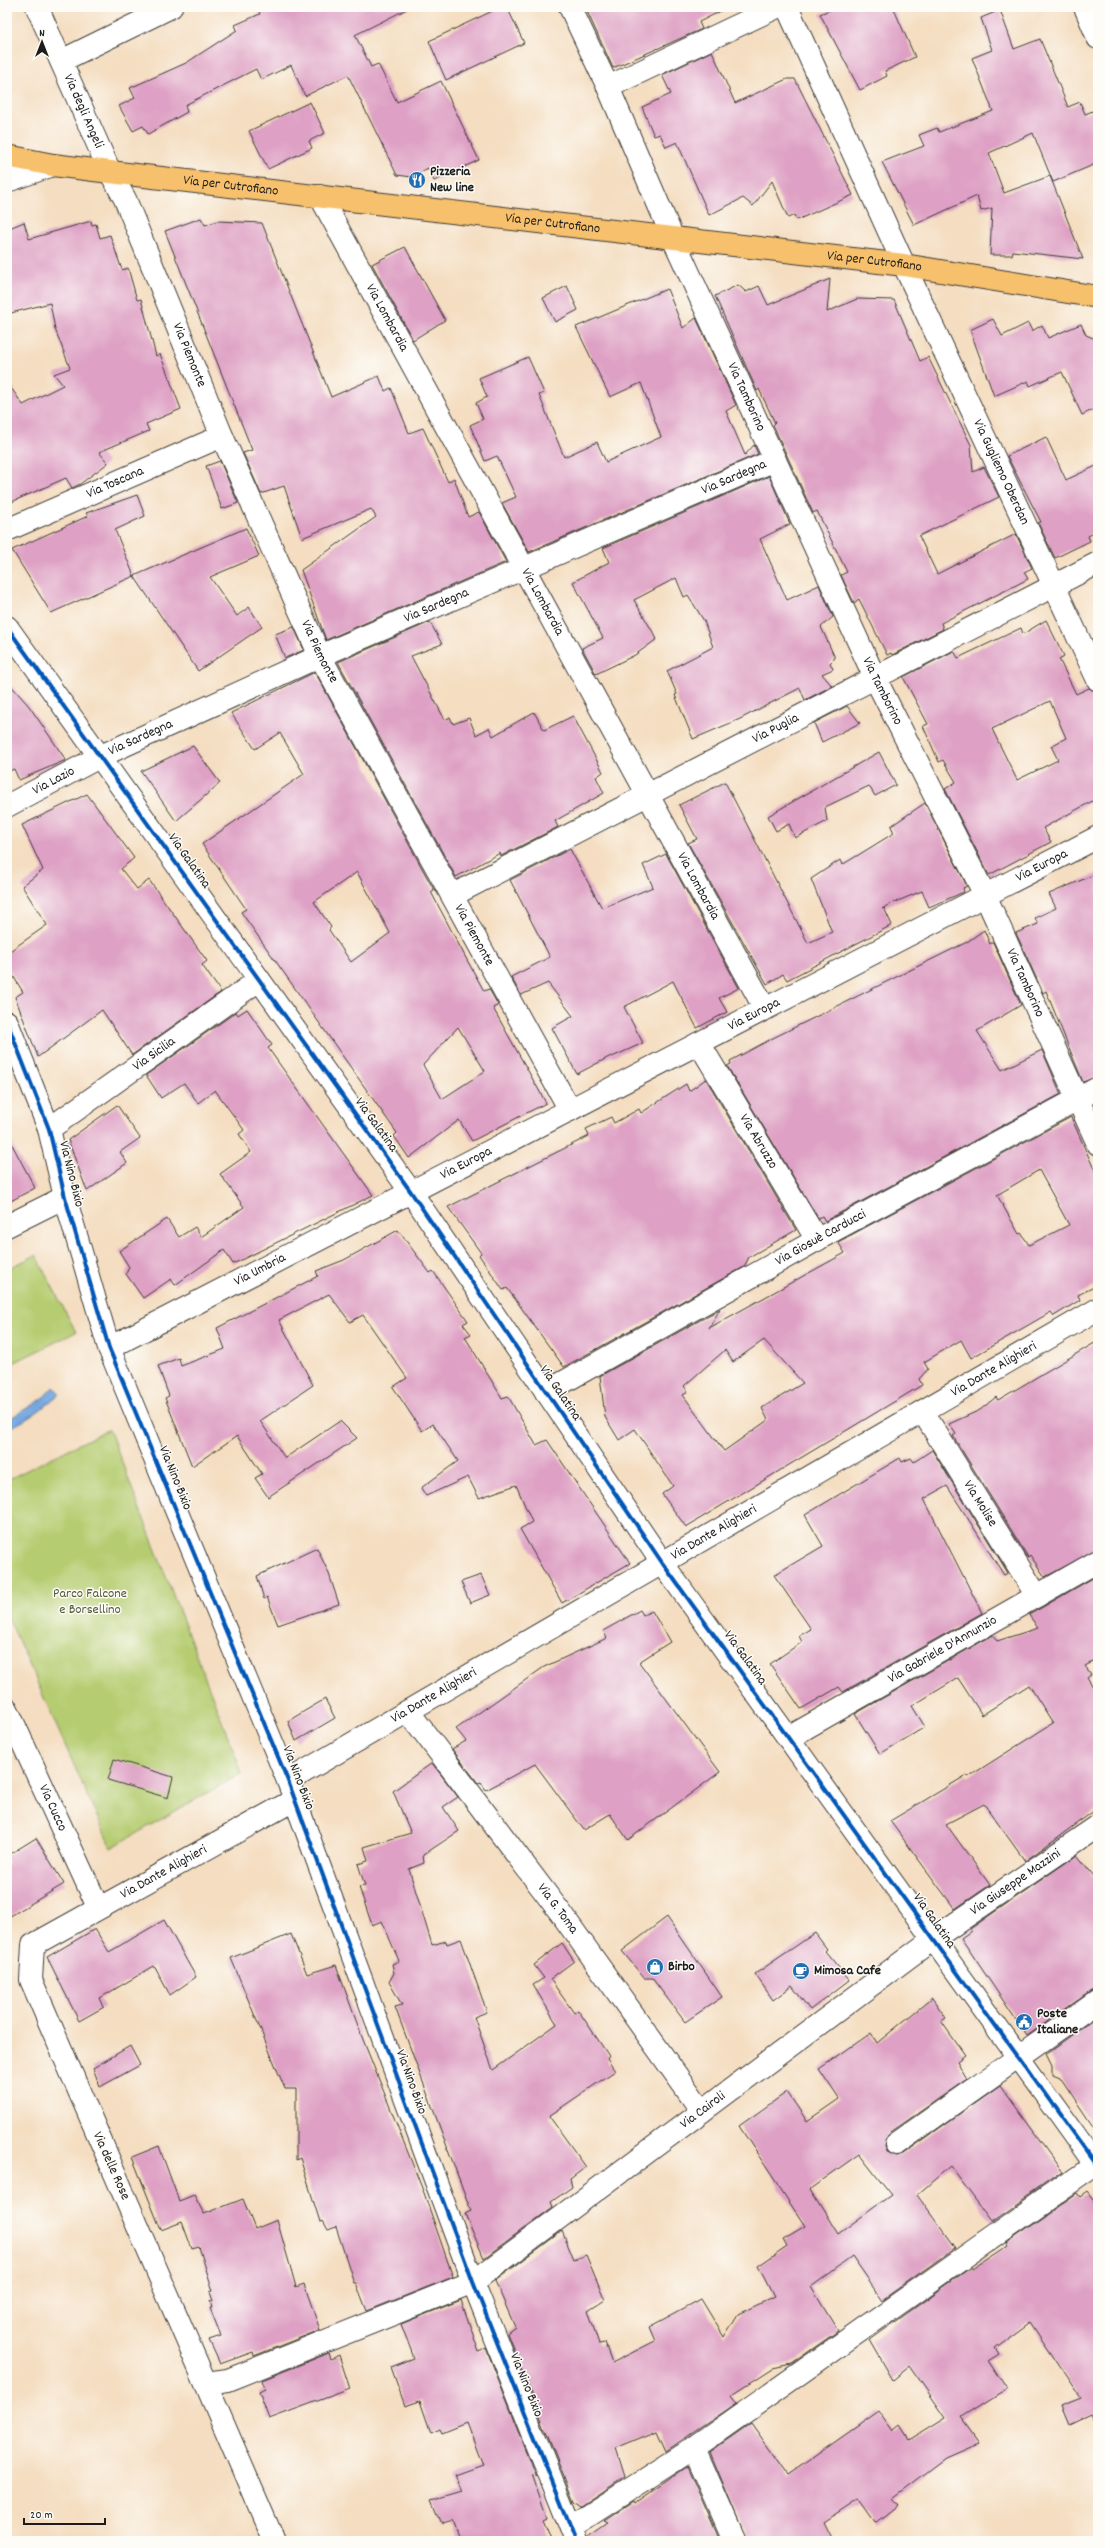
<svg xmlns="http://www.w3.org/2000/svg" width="1105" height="2548" font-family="Dekko,sans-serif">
<rect width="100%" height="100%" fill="#fdfcf7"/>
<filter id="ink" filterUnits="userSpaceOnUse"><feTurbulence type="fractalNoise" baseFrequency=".025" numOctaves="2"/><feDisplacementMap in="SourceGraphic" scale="8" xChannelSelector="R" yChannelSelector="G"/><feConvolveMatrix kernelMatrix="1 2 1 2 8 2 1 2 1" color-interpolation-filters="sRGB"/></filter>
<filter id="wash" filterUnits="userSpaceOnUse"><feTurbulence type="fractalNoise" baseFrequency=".012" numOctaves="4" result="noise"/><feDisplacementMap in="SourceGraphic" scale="16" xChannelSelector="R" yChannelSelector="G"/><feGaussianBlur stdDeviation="0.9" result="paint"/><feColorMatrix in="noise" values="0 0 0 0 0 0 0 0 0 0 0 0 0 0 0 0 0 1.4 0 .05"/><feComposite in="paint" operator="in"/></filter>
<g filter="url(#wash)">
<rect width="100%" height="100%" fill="#f4ddc0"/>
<g fill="#b5cc70" stroke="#687446">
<path d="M36,1255L76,1332L7,1366V1269Z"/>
<path d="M109,1429L242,1773L111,1848L7,1615V1480Z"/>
</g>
<path fill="#73a6df" stroke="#48617e" d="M53,1387L60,1393C44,1408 28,1420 7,1429V1420L42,1399Z"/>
<g id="blocks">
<g fill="#dea0c4" fill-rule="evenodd">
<path d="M257,7H411L355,35L371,67L378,64L397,102L441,81L479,160L434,181L428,168L412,177L397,175L348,75L305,96L291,65L261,80L256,69L185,105L187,112L148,134L143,126L133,131L119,106L135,98L130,88L186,63L237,30L235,25L260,14Z"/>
<path d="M501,7H507L524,43L446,80L429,41Z"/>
<path d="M585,7H729L699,22L702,29L613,68Z"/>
<path d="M837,7H893L915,57L885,71L887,76L860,90L820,14Z"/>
<path d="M1000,10L1014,49L1040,39L1068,107L1080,102L1085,114L1098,109V163L1053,182L1033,133L989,153L1004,193L1050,176L1083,259L1013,251L1012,255H990L992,208L981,211L977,196L914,225L882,162L924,146L919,135L937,128L939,132L993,111L972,58L992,50L981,18Z"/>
<path d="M712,51L735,103L787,79H795L853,195L797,220L794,215L788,218L772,181L753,206L743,198L709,215L677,142L666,147L660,134L654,136L642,107L671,94L662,75Z"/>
<path d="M310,102L325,133L309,141L312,148L268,169L249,131Z"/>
<path d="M201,218L205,225L218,221L262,223L331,397L379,376L385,391L391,388L409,433L423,428L448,482L454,478L468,517L479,512L506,562L326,640L301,570L376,517L371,509L302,538L284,486L261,494L243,453L252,450L165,231Z"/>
<path d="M91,221L92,225L96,224L100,238L110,235L122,270L128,268L137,300L141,299L156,356L160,354L181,409L146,424L149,431L99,452L108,463L80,484L72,488L66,478L7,504V382L23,405L63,385L54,374L70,368L55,329L50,303L7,314V229L24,222L29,239Z"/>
<path d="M405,247L445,320L413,340L372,264Z"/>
<path d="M830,279L827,312L857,299L894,300L920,361L928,357L971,445L973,472L984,467L999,497L919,536L937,574L1016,534L1032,568L1024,572L1028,579L941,623L943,629L892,655L891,653L887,655L859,599L854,603L841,575L847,572L817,511L813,513L773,425L775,423L759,389L757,391L715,296L738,285L746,292L759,286L768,305Z"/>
<path d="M567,286L578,310L555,322L543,298Z"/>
<path d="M667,289L683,328L696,318L736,405L726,411L745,455L754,445L758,454L529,552L502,503L516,497L497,456L485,461L470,425L483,419L476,403L487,397L479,378L528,357L544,393L539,395L564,457L597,442L606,462L661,437L641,383L610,397L576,327Z"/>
<path d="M993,319L1002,336L1028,323L1032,331L1042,325L1048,338L1081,324L1086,335L1098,340V407L1082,415L1062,372L1030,386L1028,381L994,396L970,330Z"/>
<path d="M1046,437L1066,480L1098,465V531L1088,536L1090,541L1055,558L1038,523L1041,522L1007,456Z"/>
<path d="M220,461L238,503L222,509L206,466Z"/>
<path d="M769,476L790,524L760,539L787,600L819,585L833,617L821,627L835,658L830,663L833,669L822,674L832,686L805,700L800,688L740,719L693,739L675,695L677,694L667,671L713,647L704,621L688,595L684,597L676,578L634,600L657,639L635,655L596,674L582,648L603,638L573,582L609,562L603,548Z"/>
<path d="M137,495L145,516L115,530L134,576L51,613L12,550L88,516L86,513Z"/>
<path d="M246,528L259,556L210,577L237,616L249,607L262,627L198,671L134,576Z"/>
<path d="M1046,620L1064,656L1059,659L1076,694L1089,688L1098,692V798L1043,828L1051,842L989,875L945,789L956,782L943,760L939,762L923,726L928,724L903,677L954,651L958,658L1021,628L1023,634ZM1050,701L1066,738L1051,746L1058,760L1017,780L992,729Z"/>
<path d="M430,622L442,644L411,656L445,720L450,717L453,724L469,718L476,735L489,728L493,736L534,712L544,730L573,716L603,772L596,777L604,793L555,821L558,827L501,856L500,853L456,877L338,662Z"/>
<path d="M294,627L304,650L285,658L275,634Z"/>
<path d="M315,672L434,890L431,892L467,960L484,991L489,989L498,1005L493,1008L546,1103L472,1141L459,1120L409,1158L394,1136L397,1133L241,912L246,909L202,844L304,774L280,733L255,749L231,713ZM357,872L390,933L351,962L329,930L331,927L314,902ZM458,1027L485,1071L442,1099L423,1065Z"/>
<path d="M7,681L29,706L66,760L19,780L14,769L7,772Z"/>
<path d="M847,706L860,723L822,742L814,723Z"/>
<path d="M193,746L220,783L176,821L141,771Z"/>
<path d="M879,752L896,785L875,796L869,786L825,807L827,821L795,838L789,824L776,831L768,816Z"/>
<path d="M725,782L808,943L832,932L811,879L840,860L842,865L894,833L891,826L925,803L967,886L963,888L964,892L929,907L922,891L888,905L882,909L884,908L892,925L787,980L783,974L767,984L688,843L697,839L679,805Z"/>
<path d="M87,794L134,858L121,869L137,889L149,880L207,961L202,965L221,992L132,1055L102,1010L38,1057L15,997L23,992L7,966V953L47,925L22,886L43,870L22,825Z"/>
<path d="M570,849L602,908L653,887L643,865L666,854L739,988L719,998L727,1012L697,1028L673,981L624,1007L643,1043L612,1057L611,1056L577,1074L552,1028L573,1016L548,983L521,995L511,977L550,957L510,880Z"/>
<path d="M1098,873V1076L1083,1082L1046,991L1043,993L1016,933L1038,924L1035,918L1056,908L1049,894Z"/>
<path d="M984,930L990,944L993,942L1021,1005L977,1031L1002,1070L1042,1050L1061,1094L825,1221L822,1216L818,1218L727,1066L731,1064L730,1061L773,1038L967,942Z"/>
<path d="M247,1009L272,1045L268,1048L373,1195L233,1264L224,1250L175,1285L171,1279L143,1298L126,1274L129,1267L119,1251L167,1219L179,1237L195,1227L201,1237L244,1207L220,1174L251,1152L239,1134L244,1130L215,1090L198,1103L184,1083L161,1098L146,1075L236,1012L238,1015Z"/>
<path d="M706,1079L796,1230L749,1257L744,1267L564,1367L507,1288L503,1290L479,1255L481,1253L448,1207L589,1136L586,1129L611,1117L614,1123L639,1109L641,1113L686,1084L689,1091Z"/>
<path d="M117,1105L140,1138L120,1152L127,1163L87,1191L68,1140Z"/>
<path d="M1071,1117L1098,1178V1285L1078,1295L1080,1300L1054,1316L1051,1312L971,1358L961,1340L924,1362L928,1369L919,1379L922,1385L686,1527L662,1494L673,1486L635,1429L619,1440L605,1417L600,1376L720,1309L709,1328L845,1253L838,1242ZM1039,1170L1069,1225L1029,1245L1021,1233L1019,1234L997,1195ZM764,1340L803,1383L762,1408L768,1420L724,1451L683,1395L688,1392L684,1386L725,1350L733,1362Z"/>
<path d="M7,1135L35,1188L7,1203Z"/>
<path d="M398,1230L430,1273L433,1271L468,1321L463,1324L471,1334L465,1337L502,1398L508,1396L536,1445L547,1440L630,1563L562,1603L520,1529L532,1522L516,1485L479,1498L468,1477L426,1496L421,1488L458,1461L433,1424L422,1431L393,1387L407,1378L363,1315L350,1322L329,1294L279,1320L313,1385L260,1421L285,1458L340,1421L357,1438L268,1497L255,1478L262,1474L237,1436L192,1466L165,1398L169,1396L158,1366L179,1358L181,1366L225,1349L217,1328L318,1276L316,1271L344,1260Z"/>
<path d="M1098,1341V1549L1045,1577L1030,1555L1028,1557L953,1436L956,1434L949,1424L980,1410L996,1397L998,1400Z"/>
<path d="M932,1450L1008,1573L1004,1575L947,1486L924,1499L982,1613L843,1692L839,1687L801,1709L770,1664L802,1642L799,1636L811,1629L774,1575L823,1546L805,1515L900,1458L902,1462L911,1458L914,1462Z"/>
<path d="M317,1548L329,1574L339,1604L278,1625L267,1597L264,1599L257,1576Z"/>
<path d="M481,1575L490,1595L470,1603L461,1582Z"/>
<path d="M1098,1575V1659L1085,1666L1091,1674L1087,1677L1098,1695V1808L1025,1861L984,1804L946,1824L990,1885L955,1909L890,1821L967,1775L968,1777L1053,1723L1029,1685L982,1715L958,1678L912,1706L925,1727L880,1754L855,1714L993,1635L997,1641L1038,1628L1029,1615Z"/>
<path d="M640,1610L643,1615L652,1611L670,1642L639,1662L720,1772L628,1840L610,1814L584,1830L535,1764L486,1790L481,1782L478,1783L452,1749L466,1741L456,1729L544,1667L607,1638L603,1631Z"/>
<path d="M325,1699L335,1718L296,1741L288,1721Z"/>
<path d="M114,1759L173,1777L168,1798L108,1780Z"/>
<path d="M432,1763L458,1797L443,1807L459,1831L423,1855L424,1863L409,1869L432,1945L446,1941L447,1944L461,1939L487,2012L474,2017L493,2070L557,2024L533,1985L544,1978L534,1965L562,1943L574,1961L550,1979L574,2013L578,2010L609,2056L607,2059L615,2071L549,2116L586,2167L570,2179L572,2187L551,2202L553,2207L484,2258L465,2214L471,2211L395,2007L402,2005L389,1982L394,1973L392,1964L399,1961L382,1921L372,1925L359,1887L365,1886L358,1864L368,1861L364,1847L411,1833L393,1791Z"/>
<path d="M36,1838L64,1884L7,1918V1856Z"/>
<path d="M1077,1855L1098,1881L1093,1885L1098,1896V1989L1091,1991L1027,2036L961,1938L971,1931L970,1929Z"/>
<path d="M667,1917L722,1997L685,2022L652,1978H644L622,1951Z"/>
<path d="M164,1920L196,1977L170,1995L154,1966L100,1998L104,2007L79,2021L47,1957L95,1929L109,1952Z"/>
<path d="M815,1933L827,1949L825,1951L849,1980L810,2010L792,1986L773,2000L755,1974Z"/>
<path d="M291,1934L307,1974L336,1965L362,2037L424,2193L453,2277L367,2311L356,2283H354L336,2227L328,2230L323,2221L320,2222L300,2158L296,2160V2089H285L231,1958Z"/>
<path d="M932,1998L946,2018L941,2021L965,2055L957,2061L967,2079L888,2134L884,2145L886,2152L897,2156L903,2154L1000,2085L1063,2172L992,2222L950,2166L917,2195L955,2248L882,2300L852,2257L811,2287L838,2331L791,2364L773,2368L731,2395L737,2403L666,2451L657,2431L616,2448L625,2477L581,2506L574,2501L507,2333L515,2327L495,2281L562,2231L574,2260L586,2255L605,2300L588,2311L599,2344L605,2343L612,2363L655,2341L649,2327L701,2299L724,2337L738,2314L774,2297L758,2266L787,2246L783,2239L805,2226L739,2126L787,2092L807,2121L839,2099L819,2069L871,2033L877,2043ZM859,2154L891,2195L838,2234L810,2189Z"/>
<path d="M1098,2016V2134L1060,2077L1053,2074V2065L1047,2053Z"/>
<path d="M130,2046L140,2065L100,2087L93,2068Z"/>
<path d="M159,2146L179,2201L194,2195L204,2214L243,2199L255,2229L277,2220L296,2287L304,2284L320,2330L254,2356L253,2352L220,2364L209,2340L221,2336L210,2308H212L210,2301H213L210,2292L213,2291L199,2247L192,2249L182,2222L161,2230L132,2157Z"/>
<path d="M1087,2192L1098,2207V2424L1092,2414L1069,2425L1061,2406L1081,2398L1030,2322L995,2348L999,2354L988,2361L1006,2389L962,2417L980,2442L946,2457L892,2498L898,2505L875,2523L858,2499L825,2521L835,2541H747L710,2452L751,2423L788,2475L879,2411L894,2432L900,2427L909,2441L946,2418L910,2366L893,2380L870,2340L970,2268L971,2270L1009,2245L1007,2242L1077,2193L1080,2197Z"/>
<path d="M461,2300L479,2352L486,2348L537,2477L532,2474L547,2518L543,2520L552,2541H459L452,2521L442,2524L432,2500L462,2491L455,2475L483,2465L467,2423L442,2433L440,2429L431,2433L420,2401L405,2406L391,2367L414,2358L401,2324Z"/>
<path d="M329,2353L331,2359L339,2355L350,2389L269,2419L259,2392L265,2389L262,2380Z"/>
<path d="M688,2466L721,2541H588V2537L608,2523L604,2521L633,2502L634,2504Z"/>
</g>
</g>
</g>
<g filter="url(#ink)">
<use href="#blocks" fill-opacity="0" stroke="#3c3935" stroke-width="1"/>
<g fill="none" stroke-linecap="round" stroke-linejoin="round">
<g stroke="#3c3935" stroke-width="24">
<g id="minor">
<path id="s1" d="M37,7L110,172L125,199L222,436L320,656L570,1110"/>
<path id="s2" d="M570,7L608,87L672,236L875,678L985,895L1098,1144"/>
<path id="s3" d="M787,7L904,265L1098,680"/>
<path d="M1085,7L1098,38"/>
<path d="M61,61L171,7"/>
<path d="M608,87L777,7"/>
<path d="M7,181L53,165"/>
<path id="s4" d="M320,196L765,1009"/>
<path id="s5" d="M7,530L222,436"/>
<path d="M7,627L411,1192L663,1564L1098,2168"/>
<path id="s6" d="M7,806L101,756L320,656L775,460"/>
<path id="s7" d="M453,895L1098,563"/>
<path d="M7,1022L49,1129L65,1197L109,1348L288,1781L473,2282L576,2541"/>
<path id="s8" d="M699,1043L817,1240"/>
<path id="s9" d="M49,1129L259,980"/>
<path d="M7,1226L65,1197"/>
<path id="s10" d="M109,1348L1098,837"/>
<path id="s11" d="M546,1392L829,1233L1098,1088"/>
<path id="s12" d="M923,1412L1037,1596"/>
<path id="s13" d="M7,1709L98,1907"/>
<path id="s14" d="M408,1711L563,1916L702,2111"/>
<path id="s15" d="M788,1738L1098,1561"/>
<path id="s16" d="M288,1781L1098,1309"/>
<path d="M896,2144L1098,2001"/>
<path id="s17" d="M206,2383L228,2380L473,2282L933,1939L1098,1826"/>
<path d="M694,2448L735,2541"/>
<path d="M571,2527L694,2448L1095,2165"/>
<path id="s18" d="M274,2541L31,1980L33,1945L294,1800"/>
</g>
</g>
<g stroke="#3c3935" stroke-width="24">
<g id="major">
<path id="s19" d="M7,156L53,165L110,172L904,265L1098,297"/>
</g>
</g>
<use href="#minor" stroke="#fff" stroke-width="22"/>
<use href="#major" stroke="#f7c06c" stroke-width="22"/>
<g stroke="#fdfcf7" stroke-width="6">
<g id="cycleway">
<path d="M7,627L411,1192L663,1564L1098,2168"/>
<path d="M7,1022L49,1129L65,1197L109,1348L288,1781L473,2282L576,2541"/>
</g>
</g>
<use href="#cycleway" stroke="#0057b8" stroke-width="4"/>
</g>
</g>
<defs>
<g id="restaurant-disc" transform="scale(0.9)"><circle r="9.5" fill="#1f6fb2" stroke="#fdfcf7"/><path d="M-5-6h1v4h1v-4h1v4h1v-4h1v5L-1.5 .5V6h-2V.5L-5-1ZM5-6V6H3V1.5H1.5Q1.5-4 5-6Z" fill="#fff"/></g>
<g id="shop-disc" transform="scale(0.9)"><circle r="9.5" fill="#1f6fb2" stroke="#fdfcf7"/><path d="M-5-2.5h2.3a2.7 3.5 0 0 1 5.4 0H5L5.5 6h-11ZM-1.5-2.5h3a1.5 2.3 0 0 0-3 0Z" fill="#fff"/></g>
<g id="cafe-disc" transform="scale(0.9)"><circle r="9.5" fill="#1f6fb2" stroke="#fdfcf7"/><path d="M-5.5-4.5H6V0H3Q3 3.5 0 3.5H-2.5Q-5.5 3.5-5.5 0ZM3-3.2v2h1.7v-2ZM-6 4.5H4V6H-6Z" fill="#fff"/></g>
<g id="civic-disc" transform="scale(0.9)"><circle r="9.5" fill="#1f6fb2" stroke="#fdfcf7"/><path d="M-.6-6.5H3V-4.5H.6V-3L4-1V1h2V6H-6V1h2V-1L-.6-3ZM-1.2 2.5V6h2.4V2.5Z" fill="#fff"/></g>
</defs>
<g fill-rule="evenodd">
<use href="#restaurant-disc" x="417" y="180"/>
<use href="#shop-disc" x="655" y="1967"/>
<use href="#cafe-disc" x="801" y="1971"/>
<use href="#civic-disc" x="1024" y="2022"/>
</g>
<g text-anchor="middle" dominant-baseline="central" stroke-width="3" stroke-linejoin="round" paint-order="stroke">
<g font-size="14" fill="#1c1c1c" stroke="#fdfcf7">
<text stroke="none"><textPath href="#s1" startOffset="114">Via degli Angeli</textPath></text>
<text stroke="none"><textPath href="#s19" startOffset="226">Via per Cutrofiano</textPath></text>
<text stroke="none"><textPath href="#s19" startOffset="550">Via per Cutrofiano</textPath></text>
<text stroke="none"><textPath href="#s19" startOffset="874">Via per Cutrofiano</textPath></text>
<text stroke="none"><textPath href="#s4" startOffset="139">Via Lombardia</textPath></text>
<text stroke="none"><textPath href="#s1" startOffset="380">Via Piemonte</textPath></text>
<text stroke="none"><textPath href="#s2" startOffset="428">Via Tamborino</textPath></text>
<text stroke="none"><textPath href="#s3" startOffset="512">Via Gugliemo Oberdan</textPath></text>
<text stroke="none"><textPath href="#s6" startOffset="798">Via Sardegna</textPath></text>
<text stroke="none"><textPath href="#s5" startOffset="118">Via Toscana</textPath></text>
<text stroke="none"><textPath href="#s4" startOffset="463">Via Lombardia</textPath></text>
<text stroke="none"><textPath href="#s6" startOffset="474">Via Sardegna</textPath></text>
<text stroke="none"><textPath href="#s1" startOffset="704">Via Piemonte</textPath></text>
<text stroke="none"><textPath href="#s2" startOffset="752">Via Tamborino</textPath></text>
<text stroke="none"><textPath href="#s7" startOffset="363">Via Puglia</textPath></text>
<text stroke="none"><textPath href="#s6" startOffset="150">Via Sardegna</textPath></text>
<text stroke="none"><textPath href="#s6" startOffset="53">Via Lazio</textPath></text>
<text transform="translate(189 861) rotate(55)">Via Galatina</text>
<text stroke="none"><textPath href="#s10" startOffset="1050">Via Europa</textPath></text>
<text stroke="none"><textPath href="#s4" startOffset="787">Via Lombardia</textPath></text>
<text stroke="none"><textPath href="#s1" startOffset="1027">Via Piemonte</textPath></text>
<text stroke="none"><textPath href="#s2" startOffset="1077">Via Tamborino</textPath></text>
<text stroke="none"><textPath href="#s10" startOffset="726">Via Europa</textPath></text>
<text stroke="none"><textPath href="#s9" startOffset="129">Via Sicilia</textPath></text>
<text transform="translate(376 1125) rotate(54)">Via Galatina</text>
<text stroke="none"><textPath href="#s8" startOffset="115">Via Abruzzo</textPath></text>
<text stroke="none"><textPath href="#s10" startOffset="402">Via Europa</textPath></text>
<text transform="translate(71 1174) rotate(76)">Via Nino Bixio</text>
<text stroke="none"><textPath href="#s11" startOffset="315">Via Giosuè Carducci</textPath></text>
<text stroke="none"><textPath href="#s10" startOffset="170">Via Umbria</textPath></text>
<text stroke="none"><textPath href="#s16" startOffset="817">Via Dante Alighieri</textPath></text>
<text transform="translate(560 1393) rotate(56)">Via Galatina</text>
<text transform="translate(175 1478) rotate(68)">Via Nino Bixio</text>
<text stroke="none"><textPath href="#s12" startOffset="108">Via Molise</textPath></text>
<text stroke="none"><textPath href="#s16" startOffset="493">Via Dante Alighieri</textPath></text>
<text stroke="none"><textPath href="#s15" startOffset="178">Via Gabriele D'Annunzio</textPath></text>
<text transform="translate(745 1658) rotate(54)">Via Galatina</text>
<text stroke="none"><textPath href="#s16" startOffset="169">Via Dante Alighieri</textPath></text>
<text transform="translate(298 1778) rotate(69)">Via Nino Bixio</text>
<text stroke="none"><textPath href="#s13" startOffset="109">Via Cucco</textPath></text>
<text stroke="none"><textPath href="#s18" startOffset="796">Via Dante Alighieri</textPath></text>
<text stroke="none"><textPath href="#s17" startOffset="960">Via Giuseppe Mazzini</textPath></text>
<text stroke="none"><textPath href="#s14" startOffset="248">Via G. Toma</textPath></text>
<text transform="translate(934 1921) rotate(55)">Via Galatina</text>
<text transform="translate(411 2082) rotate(70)">Via Nino Bixio</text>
<text stroke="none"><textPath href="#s17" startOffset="573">Via Cairoli</textPath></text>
<text transform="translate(111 2166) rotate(66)">Via delle Rose</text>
<text transform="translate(526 2385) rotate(68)">Via Nino Bixio</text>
</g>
<g font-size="14" font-weight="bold" fill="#1c1c1c" stroke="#fdfcf7" text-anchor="start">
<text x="430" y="172">Pizzeria<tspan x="430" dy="16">New line</tspan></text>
<text x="668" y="1967">Birbo</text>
<text x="814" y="1971">Mimosa Cafe</text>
<text x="1037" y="2014">Poste<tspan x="1037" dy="16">Italiane</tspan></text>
</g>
<g font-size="14" fill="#525a39" stroke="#fdfcf7">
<text x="90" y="1594">Parco Falcone<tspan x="90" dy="16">e Borsellino</tspan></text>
</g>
</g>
<rect width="1105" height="2548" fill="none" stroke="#fdfcf7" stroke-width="24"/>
<g transform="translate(42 42)" stroke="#fdfcf7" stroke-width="3" paint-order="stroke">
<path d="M0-3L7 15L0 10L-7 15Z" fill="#1c1c1c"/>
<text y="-6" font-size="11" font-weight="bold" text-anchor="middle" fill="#1c1c1c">N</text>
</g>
<path d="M24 2518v6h81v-6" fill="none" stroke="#1c1c1c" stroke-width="2"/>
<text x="30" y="2518" font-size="12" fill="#1c1c1c" stroke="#fdfcf7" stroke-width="3" paint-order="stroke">20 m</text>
</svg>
